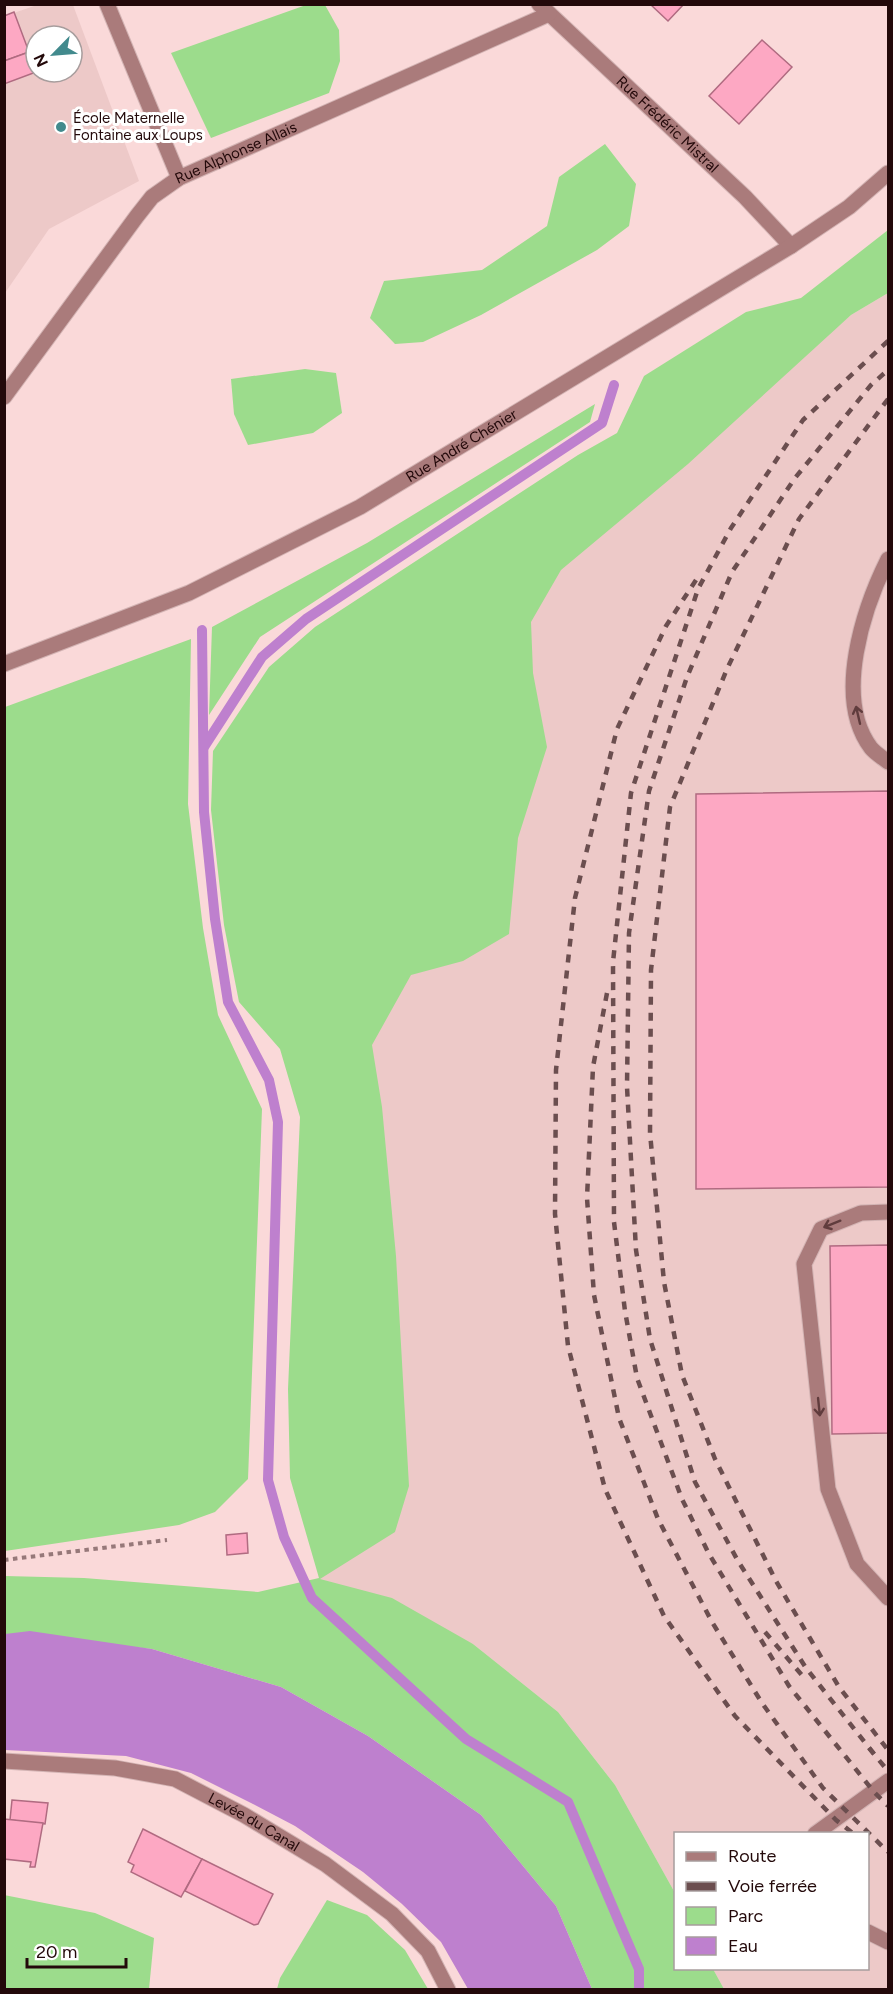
<svg xmlns="http://www.w3.org/2000/svg" width="893" height="1994" font-family="Figtree,sans-serif">
<rect width="100%" height="100%" fill="#fad9d9"/>
<g fill="#edc9c8" fill-rule="evenodd">
<path d="M37,5H73L139,181L49,229L5,293V16ZM36,36H72V72H36Z"/>
<path d="M888,293V1989H724L713,1969L868,1968V1834H676L675,1893L615,1785L558,1712L473,1644L319,1579L309,1416L431,677L851,315Z"/>
</g>
<g fill="#9cdc8c">
<path d="M306,5H325L339,30L340,61L329,93L211,138L171,53Z"/>
<path d="M605,144L636,184L629,226L597,250L481,315L423,342L395,344L370,318L384,281L482,270L547,226L559,177Z"/>
<path d="M888,230V293L851,315L688,464L561,570L531,622L533,673L547,747L518,838L509,934L463,961L411,975L372,1045L382,1107L396,1256L409,1486L395,1532L320,1579L392,1598L473,1644L558,1712L615,1785L675,1893L676,1968L713,1969L724,1989H592L556,1906L481,1815L368,1736L281,1687L152,1649L5,1634V1576L84,1578L258,1592L319,1578L290,1478L288,1389L300,1117L280,1049L239,1002L224,925L211,810L213,751L269,667L315,627L578,455L617,433L644,376L746,312L801,298Z"/>
<path d="M305,369L336,373L342,413L313,433L248,445L234,414L231,379Z"/>
<path d="M595,404L590,422L260,637L209,715L212,627L367,543Z"/>
<path d="M191,639L188,804L203,928L218,1015L262,1109L248,1479L215,1512L179,1525L5,1551V707Z"/>
<path d="M4,1895L95,1913L154,1938L149,1989H5Z"/>
<path d="M327,1900L367,1915L405,1950L428,1989H277L280,1978Z"/>
</g>
<path fill="#be80ce" d="M30,1631L152,1649L281,1687L368,1736L481,1815L556,1906L592,1989H468L441,1942L402,1904L363,1872L295,1826L251,1803L191,1773L126,1756L5,1750V1634Z"/>
<g fill="none" stroke-linecap="round" stroke-linejoin="round">
<g stroke="#be80ce" stroke-width="10">
<path d="M202,630L204,812L215,919L228,1002L269,1080L278,1122L268,1480L284,1537L312,1598L466,1739L568,1802L639,1969V1990"/>
<path d="M204,747L262,657L306,619L602,423L614,385"/>
</g>
</g>
<g fill="#fda8c3" stroke="#b06b81" stroke-width="1.5">
<path d="M650,4H684L668,21Z"/>
<path d="M14,12L29,52L4,61V16Z"/>
<path d="M762,40L792,67L739,124L709,96Z"/>
<path d="M29,52L36,72L4,84V61Z"/>
<path d="M888,791V1187L696,1189V794Z"/>
<path d="M888,1245V1433L832,1434L830,1246Z"/>
<path d="M247,1533L248,1553L227,1555L226,1535Z"/>
<path d="M12,1800L48,1803L45,1824L10,1820Z"/>
<path d="M4,1819L43,1823L35,1867H30L31,1862L4,1859Z"/>
<path d="M143,1829L202,1859L181,1897L131,1872L134,1865L128,1862Z"/>
<path d="M202,1859L273,1894L258,1924L254,1925L185,1891Z"/>
</g>
<g fill="none" stroke-linecap="round" stroke-linejoin="round">
<g stroke="#d3b4b4" stroke-width="17">
<g id="lane">
<path d="M888,559C864,607 833,698 871,748C875,753 883,758 888,762"/>
<path d="M888,1212L861,1213L821,1229L804,1264L828,1489L857,1564L888,1598"/>
<path d="M815,1834L888,1781"/>
<path d="M868,1932L888,1942"/>
</g>
</g>
<g stroke="#d3b4b4" stroke-width="17">
<g id="street">
<path d="M107,4L179,178"/>
<path id="s1" d="M539,4L745,197L791,246"/>
<path id="s2" d="M4,397L137,216L152,197L179,178L549,14"/>
<path id="s3" d="M4,664L189,593L360,507L791,246L849,207L888,173"/>
<path id="s4" d="M4,1761L115,1768L175,1779L244,1815L325,1864L392,1914L428,1951L448,1990"/>
</g>
</g>
<path stroke="#967879" stroke-width="4" stroke-dasharray="4.5 4.5" stroke-linecap="butt" d="M4,1560L167,1540"/>
<use href="#lane" stroke="#aa7b7b" stroke-width="15"/>
<use href="#street" stroke="#aa7b7b" stroke-width="15"/>
<g stroke="#6b4e4f" stroke-width="4.5" stroke-dasharray="8 8" stroke-linecap="butt">
<path d="M888,341L803,420L731,528L698,589L631,793L613,962L614,1222L625,1311L637,1378L682,1499L709,1554L789,1686L874,1792L888,1806"/>
<path d="M888,399L799,519L727,669L670,807L651,970L650,1133L664,1282L682,1375L715,1459L776,1581L839,1687L888,1750"/>
<path d="M696,580L666,626L617,729L575,898L556,1070L555,1214L568,1346L605,1489L664,1616L735,1716L836,1820L854,1834"/>
<path d="M607,993L593,1067L587,1198L594,1295L619,1418L658,1519L712,1622L762,1703L823,1788L888,1852"/>
<path d="M765,1632L806,1680"/>
<path d="M869,1748L888,1771"/>
<path d="M874,1754L806,1668L738,1561L695,1482L650,1339L636,1250L627,1087L629,933L649,791L687,677L732,572L795,478L871,385L888,370"/>
</g>
</g>
<defs><path id="oneway-shaft" d="M-6 0H5M1.5-3L5.5 0L1.5 3" fill="none" stroke-width="1.6" stroke-linecap="round" stroke-linejoin="round" transform="scale(1.5)"/></defs>
<g stroke="#603c3d">
<use href="#oneway-shaft" transform="translate(858 715) rotate(-103)"/>
<use href="#oneway-shaft" transform="translate(832 1224) rotate(158)"/>
<use href="#oneway-shaft" transform="translate(819 1407) rotate(84)"/>
</g>
<circle fill="#428a8d" stroke="#fff" stroke-width="2" cx="61" cy="127" r="6"/>
<g text-anchor="middle" dominant-baseline="central" stroke-width="6" stroke-linejoin="round" paint-order="stroke">
<g font-size="15" fill="#23090a" stroke="#fff" text-anchor="start">
<text x="73" y="118">École Maternelle<tspan x="73" dy="17">Fontaine aux Loups</tspan></text>
</g>
<g font-size="15" fill="#23090a" stroke="#fff">
<text stroke="none"><textPath href="#s1" startOffset="176">Rue Frédéric Mistral</textPath></text>
<text stroke="none"><textPath href="#s2" startOffset="344">Rue Alphonse Allais</textPath></text>
<text stroke="none"><textPath href="#s3" startOffset="508">Rue André Chénier</textPath></text>
<text stroke="none"><textPath href="#s4" startOffset="262">Levée du Canal</textPath></text>
</g>
</g>
<rect width="893" height="1994" fill="none" stroke="#23090a" stroke-width="12"/>
<rect x="674" y="1832" width="195" height="138" fill="#ffffff" stroke="#a79d9d" stroke-width="1.5"/>
<rect x="686" y="1852" width="30" height="9" fill="#aa7b7b" stroke="#a79d9d" stroke-width="1.5"/>
<text x="728" y="1862" font-size="18" fill="#23090a">Route</text>
<rect x="686" y="1882" width="30" height="9" fill="#6b4e4f" stroke="#a79d9d" stroke-width="1.5"/>
<text x="728" y="1892" font-size="18" fill="#23090a">Voie ferrée</text>
<rect x="686" y="1907" width="30" height="18" fill="#9cdc8c" stroke="#a79d9d" stroke-width="1.5"/>
<text x="728" y="1922" font-size="18" fill="#23090a">Parc</text>
<rect x="686" y="1937" width="30" height="18" fill="#be80ce" stroke="#a79d9d" stroke-width="1.5"/>
<text x="728" y="1952" font-size="18" fill="#23090a">Eau</text>
<g transform="translate(54 54) rotate(245)"><circle r="28" fill="#ffffff" stroke="#a79d9d" stroke-width="1.5"/>
<path d="M0-4.5L10 22L0 15L-10 22Z" fill="#428a8d"/>
<text y="-9" font-size="16" font-weight="bold" text-anchor="middle" fill="#23090a">N</text>
</g>
<path d="M27 1958v9h99v-9" fill="none" stroke="#23090a" stroke-width="3"/>
<text x="36" y="1958" font-size="18" fill="#23090a" stroke="#ffffff" stroke-width="4.5" paint-order="stroke">20 m</text>
</svg>
